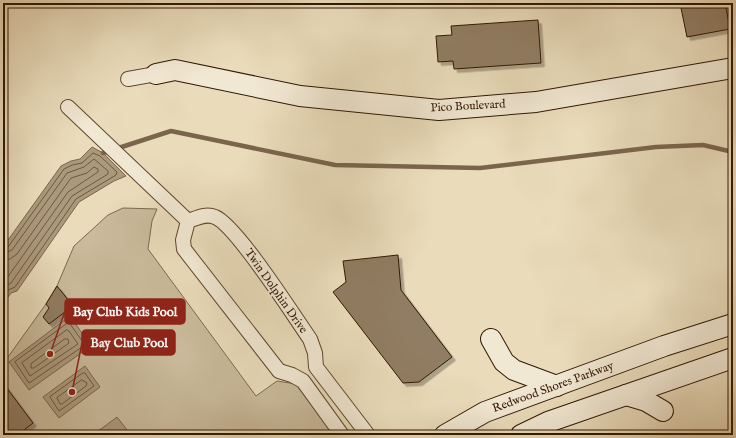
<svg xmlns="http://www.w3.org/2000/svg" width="736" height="438" font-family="'IM FELL English',serif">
<defs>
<filter id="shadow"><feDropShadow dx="3.5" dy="3.5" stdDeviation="0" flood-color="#0004"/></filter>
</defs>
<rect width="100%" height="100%" fill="#eadcbb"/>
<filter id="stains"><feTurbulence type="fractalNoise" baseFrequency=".005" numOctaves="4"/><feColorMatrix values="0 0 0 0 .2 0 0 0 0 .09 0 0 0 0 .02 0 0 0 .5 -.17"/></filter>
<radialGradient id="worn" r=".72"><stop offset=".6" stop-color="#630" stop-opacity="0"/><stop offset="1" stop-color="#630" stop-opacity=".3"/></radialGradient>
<path fill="#cabb9c" stroke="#7d6950" d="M123,208L157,209L152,221L148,249L256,396L277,381L296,384L335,435H3V364L46,304L57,286L74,246L108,215Z"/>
<g fill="#ab997c" stroke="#7a654c">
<path d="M92,147L103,153L126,176L114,181L79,202L17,291L11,293L3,304V247L61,166L71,161L80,159Z"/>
<path d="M70,316L91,346L29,390L9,362Z"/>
<path d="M85,366L100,387L59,418L43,397Z"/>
<path d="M117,417L131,435H93Z"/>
</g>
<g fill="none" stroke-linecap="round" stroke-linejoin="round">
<g stroke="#6e5840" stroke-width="1">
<path d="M3,249L8,247L64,169L72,165L82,163L93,153L100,156L117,172L116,175L76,199L15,287L8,290L3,297"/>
<path d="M3,254L12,250L67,173L84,167L94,159L108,171V174L72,196L11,283L3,288"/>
<path d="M3,260L10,259L17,254L71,178L87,173L94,167L98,169V172L68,192L7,278L3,280"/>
<path d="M68,323L70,324L85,345L29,383L15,362Z"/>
<path d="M67,330L69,331L78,344L30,376L22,363Z"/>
<path d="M65,339H68L69,343L34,368H31V364Z"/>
<path d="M83,373H85L94,386L59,411L50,397Z"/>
<path d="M82,380L87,383L86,386L62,404H60L57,398Z"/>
</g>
<path stroke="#7a654c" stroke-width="4.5" d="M103,153L171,131L335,165L480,168L656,147L703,145L733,152"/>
</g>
<g fill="#917d63" stroke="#301703" filter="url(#shadow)">
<path d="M680,3H725L730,29L687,37Z"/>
<path d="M538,20L541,63L454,69L453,61L438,62L436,36L452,35L451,26Z"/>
<path d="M398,255L401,290L452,357L419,382L403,383L333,292L346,282L343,261Z"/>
<path d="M57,286L73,306L49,324L43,317L49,308L46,304Z"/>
<path d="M3,383L33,423L25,429L30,435H3Z"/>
</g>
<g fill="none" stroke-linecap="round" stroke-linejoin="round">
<g stroke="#5e4831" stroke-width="16">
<g id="street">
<path d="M128,79L156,74"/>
<path d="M68,107L188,221"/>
<path d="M342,435L303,381L292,375L279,371L184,249L183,240L188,221C197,218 206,213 215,217C236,225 294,316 310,339L315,353L316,367L368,435"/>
</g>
</g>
<g stroke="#301703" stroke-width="22">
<g id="secondary">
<path d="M156,74L175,70L300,96L439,110L536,102L733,68"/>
<path d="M491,339L504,362L514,370L557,386"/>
<path d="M626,395L646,401L663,411"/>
<path d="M445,435L485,412L664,346L733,324"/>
<path d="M521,435L548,422L733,358"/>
</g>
</g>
<use href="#street" stroke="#f1e8d3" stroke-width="14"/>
<use href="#secondary" stroke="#f1e8d3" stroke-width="20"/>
</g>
<g text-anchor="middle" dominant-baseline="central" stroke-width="3" stroke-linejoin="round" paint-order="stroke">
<g font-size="12" fill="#301703" stroke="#f1e8d3">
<text transform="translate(468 106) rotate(-3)">Pico Boulevard</text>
<text transform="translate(276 291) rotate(55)">Twin Dolphin Drive</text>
<text transform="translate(553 387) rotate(-20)">Redwood Shores Parkway</text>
</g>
</g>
<path fill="none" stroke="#8f2418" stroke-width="1.5" d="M50 354L65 311M72 392L82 343"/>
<g fill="#8f2418" stroke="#f1e8d3" stroke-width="1.5">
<circle cx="50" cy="354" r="4"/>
<circle cx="72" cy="392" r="4"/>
</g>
<g fill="#8f2418" stroke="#8f2418" stroke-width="1.5">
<rect x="65" y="299" width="120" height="25" rx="4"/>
<rect x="82" y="330" width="93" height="25" rx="4"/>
</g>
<g font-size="13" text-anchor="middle" font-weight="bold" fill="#fff">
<text x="125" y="316">Bay Club Kids Pool</text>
<text x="129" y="347">Bay Club Pool</text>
</g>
<rect width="736" height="438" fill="none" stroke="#eadcbb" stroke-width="16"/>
<rect x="4" y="4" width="728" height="430" fill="none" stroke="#301703" stroke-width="2"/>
<rect x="8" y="8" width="720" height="422" fill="none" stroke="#301703"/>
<rect width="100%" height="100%" filter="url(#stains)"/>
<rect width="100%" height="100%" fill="url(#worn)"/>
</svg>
